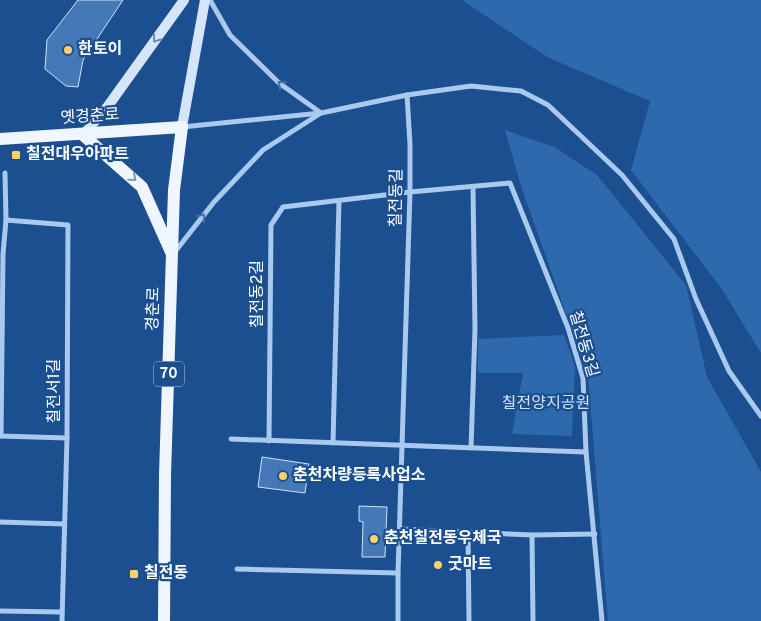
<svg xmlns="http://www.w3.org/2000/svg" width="761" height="621" font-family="Overpass,'Noto Sans KR',sans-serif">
<rect width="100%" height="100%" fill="#1b4f8f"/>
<g fill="#2e69ad">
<path d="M462,0H761V353L721,288L631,170L650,101L547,57Z"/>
<path d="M505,130L554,147L597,175L686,285L707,377L761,472V621H608L588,376L521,186Z"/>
<path d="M564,335L575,366L572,436L512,434L523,373H478V339Z"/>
</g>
<g fill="#4478b7" stroke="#cfe3fa">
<path d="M78,0H123L83,60L78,87L66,86L45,69L47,40Z"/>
<path d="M262,457L309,464L305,493L258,487Z"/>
<path d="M359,506L387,507L385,557H362L363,522L359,521Z"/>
</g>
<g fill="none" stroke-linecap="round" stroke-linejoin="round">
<g stroke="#a9c9ee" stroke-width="5">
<path d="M182,127L321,113L407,95L471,86L521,91L548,105L622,175L674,239L696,299L729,371L761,416"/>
<path d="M6,220L68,225L67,438L62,621"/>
<path d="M174,253L214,202L263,150L321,113L279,83L230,35L210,0"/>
<path d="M0,436L67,438"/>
<path d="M1,436L3,254L6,220L5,173"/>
<path d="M231,439L586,452"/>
<path d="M269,441L271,225L283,207L410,192L510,183L568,328L583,378L586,452L602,621"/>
<path d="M333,443L339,201"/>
<path d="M471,448L475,329L473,188"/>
<path d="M0,522L64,524"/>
<path d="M400,529L532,535L595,534"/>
<path d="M468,533L469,621"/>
<path d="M532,535L533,621"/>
<path d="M237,569L398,573"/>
<path d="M0,611L62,612"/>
<path d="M398,621V573L410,192V144L407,95"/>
</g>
<g stroke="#d6e6fa" stroke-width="10">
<path d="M182,127L205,0"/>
<path d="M83,135L108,106L184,0"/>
</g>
<g stroke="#f0f6ff" stroke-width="12">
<path d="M83,135L142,187L171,252"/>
<path d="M0,139L182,127L174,190L165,475L164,621"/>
</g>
</g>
<defs><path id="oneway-chevron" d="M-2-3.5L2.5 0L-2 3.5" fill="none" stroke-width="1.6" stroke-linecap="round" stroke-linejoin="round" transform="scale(1.25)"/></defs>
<use stroke="#668bba" href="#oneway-chevron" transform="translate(156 39) rotate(126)"/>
<g stroke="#4674ac">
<use href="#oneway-chevron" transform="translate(281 84) rotate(-141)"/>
<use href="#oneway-chevron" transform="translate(202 217) rotate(-52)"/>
</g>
<use stroke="#7b9ac1" href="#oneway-chevron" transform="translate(133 178) rotate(41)"/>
<g fill="#ffd166" stroke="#1b4f8f" stroke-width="2">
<circle cx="68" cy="50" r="5"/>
<rect x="11" y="150" width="10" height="10" rx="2.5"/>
<circle cx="283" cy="476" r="5"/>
<circle cx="374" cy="539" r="5"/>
<circle cx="438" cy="565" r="5"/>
<rect x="129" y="569" width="10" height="10" rx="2.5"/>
</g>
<g text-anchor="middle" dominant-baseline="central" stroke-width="4.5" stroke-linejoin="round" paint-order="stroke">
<rect fill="#1b4f8f" stroke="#bbcadd" stroke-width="1" x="154" y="361.5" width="30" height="25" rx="4"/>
<g font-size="15" font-weight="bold" fill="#fff">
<text x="169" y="374">70</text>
</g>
<g font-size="16" font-weight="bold" fill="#fff" stroke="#1b4f8f" text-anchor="start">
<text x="78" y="50">한토이</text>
<text x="26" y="155">칠전대우아파트</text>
<text x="293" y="476">춘천차량등록사업소</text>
<text x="384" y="539">춘천칠전동우체국</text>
<text x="448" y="565">굿마트</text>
<text x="144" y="574">칠전동</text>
</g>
<g font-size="16" fill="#fff" stroke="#1b4f8f">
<text transform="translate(90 117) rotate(-4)">옛경춘로</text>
<text transform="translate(397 198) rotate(-89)">칠전동길</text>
<text transform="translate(258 294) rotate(-90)">칠전동2길</text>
<text transform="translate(154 309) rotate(-88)">경춘로</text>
<text transform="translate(583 344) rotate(74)">칠전동3길</text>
<text transform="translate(55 391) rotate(-90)">칠전서1길</text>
</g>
<g font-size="16" fill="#cfe3fa" stroke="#1b4f8f">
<text x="546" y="404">칠전양지공원</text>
</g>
</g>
</svg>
